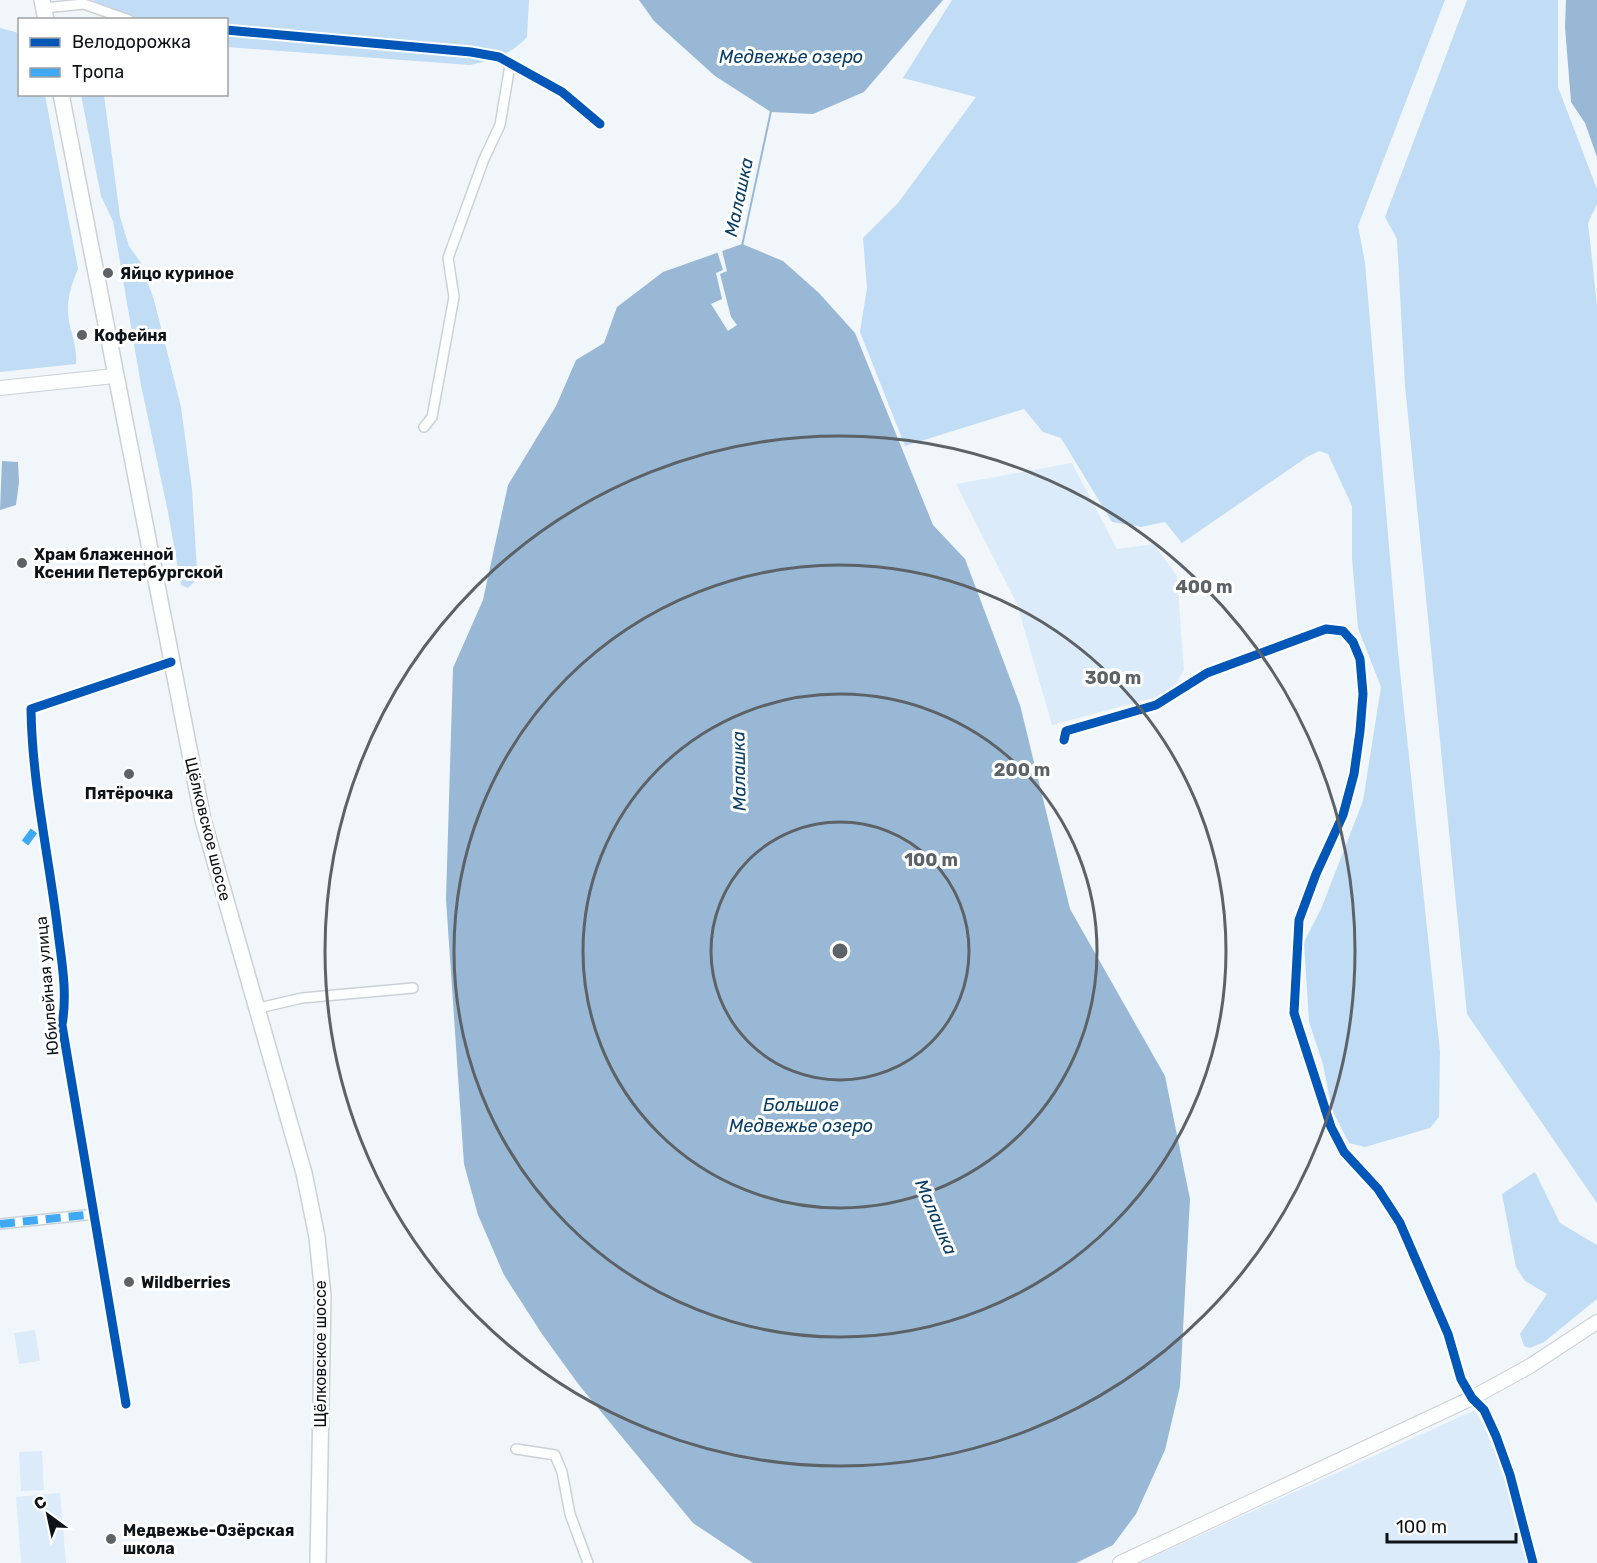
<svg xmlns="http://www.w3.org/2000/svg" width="1597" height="1563" font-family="Rubik,sans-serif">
<rect width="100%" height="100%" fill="#f1f6fb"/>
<g fill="#dcebf9">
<path d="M1072,463L1117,549L1154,544L1177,576L1184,670L1173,688L1160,696L1052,725L1017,604L956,484Z"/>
<path d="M35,1330L40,1361L19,1364L14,1333Z"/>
<path d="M1475,1410C1502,1456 1514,1511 1527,1563H1139Z"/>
<path d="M42,1451L44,1490L21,1491L19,1452Z"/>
<path d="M60,1493L66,1563H21L16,1497Z"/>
</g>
<g fill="#c1dcf5">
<path d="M93,0H529L527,37C510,55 494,59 470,65L227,47L226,20L112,19Z"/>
<path d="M952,0H1445L1358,226L1365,263L1398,652L1440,1052L1439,1117L1430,1128L1365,1147L1349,1143L1332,1110L1323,1064L1309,1022L1304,942L1321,909L1363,801L1381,687L1358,628L1352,558V506L1328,454L1319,451L1307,457L1182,543L1165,522L1141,527L1112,522L1061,438L1043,432L1024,409L905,446L860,332L867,288L863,238L898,203L976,97L903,78Z"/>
<path d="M1467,0H1558V87L1597,189V204L1588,223L1597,305V1203L1467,1014L1405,385L1397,239L1385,217Z"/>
<path d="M0,28L19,33L20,94L45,95L78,269C70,287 65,305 70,326C73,339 77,349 76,364L0,372Z"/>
<path d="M81,95H104L120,217L129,246L141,263L154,300L181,407L192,489L197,570L194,582L188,588L181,585L168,512L141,385L113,221L101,196Z"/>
<path d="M1535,1172L1560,1223L1597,1245V1299L1544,1342L1530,1348L1524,1346L1520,1334L1547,1294L1525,1281L1516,1267L1502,1194Z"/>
</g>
<g fill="#98b8d5">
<path d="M639,0H943L864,92L813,114L771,112L715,76L654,21Z"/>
<path d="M1566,0H1597V157L1585,123L1571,102L1565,27Z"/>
<path d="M742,244L783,261L819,293L855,333L933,525L965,559L1020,705L1070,909L1165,1076L1190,1199L1180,1386L1165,1450L1136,1514L1113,1545L1076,1563H753L693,1523L579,1385L542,1334L504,1275L478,1215L464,1164L446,899L453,668L483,600L508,485L556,406L576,360L604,343L617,307L663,272Z"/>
<path d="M2,461L18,462L19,482L16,505L0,510Z"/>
</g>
<path fill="#f1f6fb" d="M728,246L722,250L727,271L720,274L731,317L737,325L728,331L711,304L722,299L716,273L723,270L717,251L711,252Z"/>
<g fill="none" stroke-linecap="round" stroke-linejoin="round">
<path stroke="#98b8d5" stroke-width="2" d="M742,246L771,111"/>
<g stroke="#ccd1d6" stroke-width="12">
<g id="street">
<path d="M44,8L84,4L129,20"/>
<path d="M226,30L471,52L499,57L562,92L600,124"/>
<path d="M424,427L432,417L454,297L448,258L484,159L500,125L510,65"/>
<path d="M1064,740L1066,731L1156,705L1207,673L1326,629L1343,631L1353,642L1360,659L1363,694L1360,731L1354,774L1343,815L1316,874L1299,920L1294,1013L1331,1127L1344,1152L1378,1189L1400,1223L1448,1334L1461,1379L1472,1398L1484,1410L1496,1436L1510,1475L1533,1563"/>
<path d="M255,1009L302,998L413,988"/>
<path d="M0,1224L95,1214"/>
<path d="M126,1404L62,1025C68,991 61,958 57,924C48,853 32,781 31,709L171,662"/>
<path d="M516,1449L555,1455L562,1472L570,1514L588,1563"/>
</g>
</g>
<g stroke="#ccd1d6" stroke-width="16">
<g id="secondary">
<path d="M0,388L114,376"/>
<path d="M1120,1563L1472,1398L1530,1366L1597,1322"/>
</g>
</g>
<g stroke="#ccd1d6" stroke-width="18">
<g id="primary">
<path d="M42,0L46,20"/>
<path d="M61,94L203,820L304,1173L317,1237L323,1296L318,1563"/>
</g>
</g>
<use href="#street" stroke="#fdfefe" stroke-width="9"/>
<use href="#secondary" stroke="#fdfefe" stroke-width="14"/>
<use href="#primary" stroke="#fdfefe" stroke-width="15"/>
<g stroke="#3fa9f5" stroke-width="8" stroke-dasharray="15 8" stroke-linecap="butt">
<path d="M25,843L42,820"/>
<path d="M0,1224L95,1214"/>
</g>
<g stroke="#fff" stroke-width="13">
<g id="cycleway">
<path d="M226,30L471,52L499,57L562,92L600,124"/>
<path d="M1064,740L1066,731L1156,705L1207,673L1326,629L1343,631L1353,642L1360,659L1363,694L1360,731L1354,774L1343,815L1316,874L1299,920L1294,1013L1331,1127L1344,1152L1378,1189L1400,1223L1448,1334L1461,1379L1472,1398L1484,1410L1496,1436L1510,1475L1533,1563"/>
<path d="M126,1404L62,1025C68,991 61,958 57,924C48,853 32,781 31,709L171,662"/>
</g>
</g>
<use href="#cycleway" stroke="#0057b8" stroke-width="9"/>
</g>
<g fill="none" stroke="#5d6267" stroke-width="3">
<circle cx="840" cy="951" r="129"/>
<circle cx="840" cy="951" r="257"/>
<circle cx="840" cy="951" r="386"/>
<circle cx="840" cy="951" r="515"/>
</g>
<g fill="#5d6267" stroke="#fff" stroke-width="2">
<circle cx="108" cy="273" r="6"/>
<circle cx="82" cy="335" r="6"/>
<circle cx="22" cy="563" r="6"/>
<circle cx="129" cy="774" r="6"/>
<circle cx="129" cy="1282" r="6"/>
<circle cx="111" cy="1539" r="6"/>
</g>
<g text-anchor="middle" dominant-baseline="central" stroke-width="6" stroke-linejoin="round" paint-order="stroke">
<g font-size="16" font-weight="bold" fill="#0e1317" stroke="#fff" text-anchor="start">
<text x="120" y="273">Яйцо куриное</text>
<text x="94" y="335">Кофейня</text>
<text x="34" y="554">Храм блаженной<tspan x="34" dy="18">Ксении Петербургской</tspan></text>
<text x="129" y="793" text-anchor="middle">Пятёрочка</text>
<text x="141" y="1282">Wildberries</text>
<text x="123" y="1530">Медвежье-Озёрская<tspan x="123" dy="18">школа</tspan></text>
</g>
<g font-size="16" fill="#0e1317" stroke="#fff">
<text transform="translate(208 829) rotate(76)">Щёлковское шоссе</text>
<text transform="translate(47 986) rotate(-95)">Юбилейная улица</text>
<text transform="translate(320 1354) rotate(-90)">Щёлковское шоссе</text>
</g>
<g font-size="18" font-style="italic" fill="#0a3e64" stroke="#fff">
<text x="791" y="57">Медвежье озеро</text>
<text transform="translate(739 197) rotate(-78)">Малашка</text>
<text transform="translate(739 771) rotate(-91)">Малашка</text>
<text x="801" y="1105">Большое<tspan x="801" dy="21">Медвежье озеро</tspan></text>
<text transform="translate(936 1217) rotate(67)">Малашка</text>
</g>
</g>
<circle cx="840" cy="951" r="9" fill="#5d6267" stroke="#fff" stroke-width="3"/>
<g font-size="18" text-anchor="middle" font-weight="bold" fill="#5d6267" stroke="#fff" stroke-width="6" stroke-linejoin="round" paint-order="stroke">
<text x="1204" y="593">400 m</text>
<text x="1113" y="684">300 m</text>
<text x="1022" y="776">200 m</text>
<text x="931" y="866">100 m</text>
</g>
<rect x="18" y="18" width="210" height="78" fill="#ffffff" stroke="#9fa1a2" stroke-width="1.5"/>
<rect x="30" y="38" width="30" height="9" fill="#0057b8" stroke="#9fa1a2" stroke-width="1.5"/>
<text x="72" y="48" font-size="18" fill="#0e1317">Велодорожка</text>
<rect x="30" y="68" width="30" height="9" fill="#3fa9f5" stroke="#9fa1a2" stroke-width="1.5"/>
<text x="72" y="78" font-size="18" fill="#0e1317">Тропа</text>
<g transform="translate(48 1515) rotate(327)" stroke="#ffffff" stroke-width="4.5" paint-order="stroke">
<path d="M0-4.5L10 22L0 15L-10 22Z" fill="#0e1317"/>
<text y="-9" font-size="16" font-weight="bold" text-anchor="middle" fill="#0e1317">С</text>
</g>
<path d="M1387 1533v9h129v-9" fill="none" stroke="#0e1317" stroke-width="3"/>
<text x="1396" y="1533" font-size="18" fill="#0e1317" stroke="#ffffff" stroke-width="4.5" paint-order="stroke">100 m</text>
</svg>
